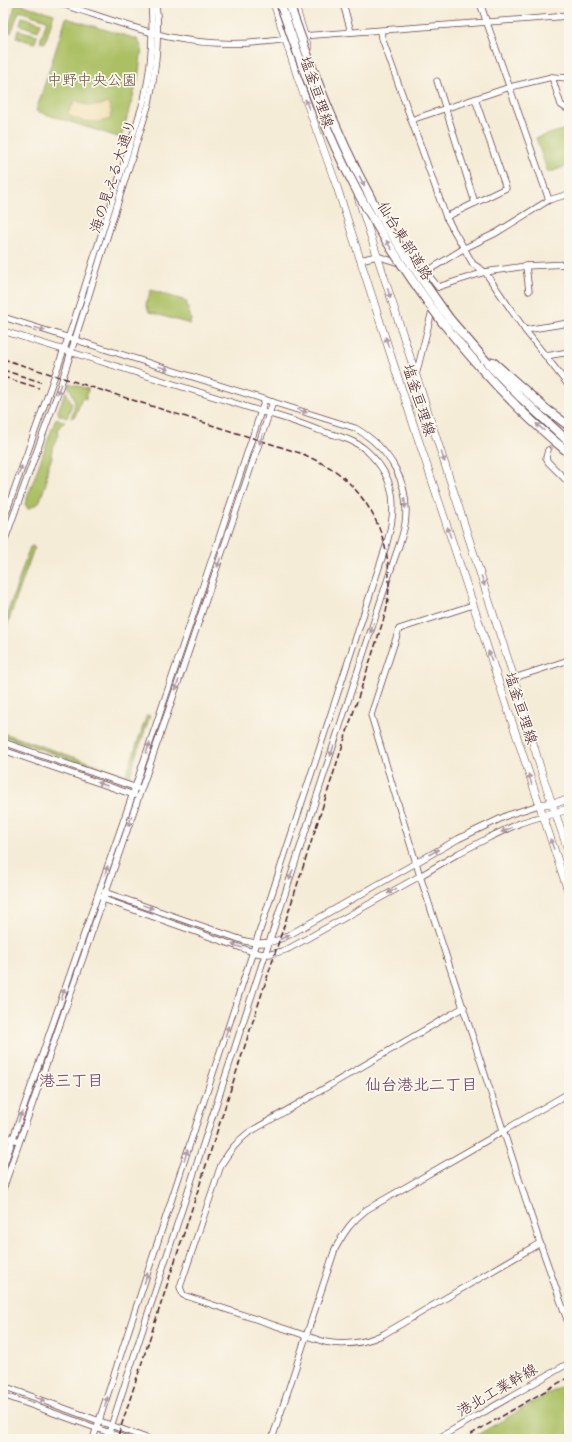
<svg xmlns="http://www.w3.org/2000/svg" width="572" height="1442" font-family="'Shantell Sans','Klee One',sans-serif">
<rect width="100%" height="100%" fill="#fbf7ec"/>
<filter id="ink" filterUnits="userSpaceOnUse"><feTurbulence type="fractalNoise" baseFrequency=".025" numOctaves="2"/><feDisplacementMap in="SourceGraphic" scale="8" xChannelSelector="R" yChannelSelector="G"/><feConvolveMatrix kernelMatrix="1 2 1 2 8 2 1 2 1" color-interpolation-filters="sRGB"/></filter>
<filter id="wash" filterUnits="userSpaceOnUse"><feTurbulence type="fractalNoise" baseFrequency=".012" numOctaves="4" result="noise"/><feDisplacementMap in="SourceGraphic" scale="16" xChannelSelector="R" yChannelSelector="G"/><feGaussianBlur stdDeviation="0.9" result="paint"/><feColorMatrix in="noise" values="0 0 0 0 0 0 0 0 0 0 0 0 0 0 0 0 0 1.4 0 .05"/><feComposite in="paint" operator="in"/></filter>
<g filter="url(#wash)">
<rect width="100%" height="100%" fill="#f5ecd7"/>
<g fill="#abc064" stroke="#7a7048">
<path d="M16,3L54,14L45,43L40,42L47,20L19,11L11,33L7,32Z"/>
<path d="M22,17L41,23L38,31L20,25Z"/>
<path d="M66,18L137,39L142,47L138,79L121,138L36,111Z"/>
<path d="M18,30L37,35L35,43L16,38Z"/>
<path d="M569,128V165L548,173L536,138Z"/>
<path d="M151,290L186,301L191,319L190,324L149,312L146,304Z"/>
<path d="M69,383L88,389L86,399L82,398L75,416L71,418C76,402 77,401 68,386Z"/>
<path d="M66,391L72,404L67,418L59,415L58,411Z"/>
<path d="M56,418L65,422C56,427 59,432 57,440C52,444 53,449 51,454L52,457L47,470L46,483L39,503L28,509L25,504Z"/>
<path d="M33,546L35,549L33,551L3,637V626L30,547Z"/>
<path d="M147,715L150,716L135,758L130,777L126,779L3,736V733L126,775Z"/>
<path d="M569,1382V1433L560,1439H470Z"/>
</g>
<path fill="#eeda9e" stroke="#9c7c64" d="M76,100C86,107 96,107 108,103L112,113L110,114L111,119C95,124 82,123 67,114Z"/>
</g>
<g filter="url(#ink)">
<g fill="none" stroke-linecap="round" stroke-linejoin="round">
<path stroke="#d3c3b5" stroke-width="5.5" stroke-dasharray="5.5 3" stroke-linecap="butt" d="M548,450L569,429"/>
<g stroke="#643e45" stroke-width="7">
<g id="minor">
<path d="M58,3C94,14 133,29 169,37C207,45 249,45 288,39"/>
<path d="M343,3L351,32"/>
<path d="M480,3L549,200"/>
<path d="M381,31L382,38L446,217L473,264L485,272L525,330L569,386"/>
<path d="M302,36L569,16"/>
<path d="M552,77L561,105L569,110"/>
<path d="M437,81L475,203"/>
<path d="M411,120L510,87L552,77L569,78"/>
<path d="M446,217L506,188L475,99"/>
<path d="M360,260L377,256L402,264"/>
<path d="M526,266L529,291"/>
<path d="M414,268L426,272L438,287"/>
<path d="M426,272L463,249L496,233L549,200L569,194"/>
<path d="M438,287L485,272L526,266L569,264"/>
<path d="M3,317L355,428C390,448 411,484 405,524C403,536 398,548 394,560L107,1439"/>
<path d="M525,330L569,323"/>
<path d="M3,331C90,358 177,385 263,412C282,417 300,423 318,430C335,435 354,439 367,451C398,480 397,509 386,546L93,1439"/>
<path d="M546,356L569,352"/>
<path d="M416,375L433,307"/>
<path d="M548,450L546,458L548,462L569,483"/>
<path d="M3,521L72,327L144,100C151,68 154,35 151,3"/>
<path d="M3,545L61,384L149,103C156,70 160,37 156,3"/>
<path d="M473,605L399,629L371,715L420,876L540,1243L569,1325"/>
<path d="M514,678L569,660"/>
<path d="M3,742L137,788"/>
<path d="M3,750L134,795"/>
<path d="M104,892L245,941C262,945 274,943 289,935L458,839L508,815L539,805"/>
<path d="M101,897L103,899L253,952C268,956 273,954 288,949L420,876L459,853L490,837L520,823L543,816"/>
<path d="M464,1007L248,1133C236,1142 229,1152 221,1165L180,1287L183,1295L325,1342C346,1346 365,1343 384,1334L540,1243"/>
<path d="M3,1136L16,1140"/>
<path d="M3,1167L129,805L218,541L265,399"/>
<path d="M3,1189L169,709L273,402"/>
<path d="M3,1386L149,1439"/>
<path d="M3,1395L127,1439"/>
<path d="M272,1439L335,1249C345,1231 350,1223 366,1210L569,1093"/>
<path d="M437,1439L569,1363"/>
</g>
</g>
<g stroke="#643e45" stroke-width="8">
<g id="major">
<path d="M274,3L298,78L337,187L401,387L569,894"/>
<path d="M294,3L308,47"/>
<path d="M339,140L348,166"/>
<path d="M358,197L416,375L514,678L543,777L569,853"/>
<path d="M539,805L569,800"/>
<path d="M543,816L569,809"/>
</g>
</g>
<g stroke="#643e45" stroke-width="10">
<g id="highway">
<path d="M449,318L491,367L519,396L569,442"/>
<path d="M443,323C480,370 522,415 569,453"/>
<path d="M493,362L546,409L569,426"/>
</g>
</g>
<use href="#minor" stroke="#fff" stroke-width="5.5"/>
<use href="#major" stroke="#fff" stroke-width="7"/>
<use href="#highway" stroke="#fff" stroke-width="8"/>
<g stroke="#4a1f2b" stroke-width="1.5" stroke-dasharray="6 3" stroke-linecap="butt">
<path d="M3,359L303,454C315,460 327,465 338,473C381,508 396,559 386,612L117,1439"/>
<path d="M3,370L41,382"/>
<path d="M3,377L39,388"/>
<path d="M463,1439L569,1377"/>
</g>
<g stroke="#643e45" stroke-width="10" stroke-linecap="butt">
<g id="highway-bridge">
<path d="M280,3C302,67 325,131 357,191C382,237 412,281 443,323"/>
<path d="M289,3C315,79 345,156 386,225C406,257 427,287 449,318"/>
</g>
</g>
<use href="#highway-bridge" stroke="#fff" stroke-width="8"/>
</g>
<defs><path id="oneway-solid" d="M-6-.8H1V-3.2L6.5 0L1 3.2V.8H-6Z"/></defs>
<g fill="#ae9aa0">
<use href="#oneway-solid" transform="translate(307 104) rotate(-110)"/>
<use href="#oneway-solid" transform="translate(362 181) rotate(63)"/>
<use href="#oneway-solid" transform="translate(389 245) rotate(-122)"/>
<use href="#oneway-solid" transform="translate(389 293) rotate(72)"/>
<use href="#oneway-solid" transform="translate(40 329) rotate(17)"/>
<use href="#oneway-solid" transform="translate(387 342) rotate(-108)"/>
<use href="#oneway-solid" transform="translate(164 368) rotate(17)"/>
<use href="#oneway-solid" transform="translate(59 389) rotate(110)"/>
<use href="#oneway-solid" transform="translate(302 411) rotate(17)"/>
<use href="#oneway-solid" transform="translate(540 427) rotate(-138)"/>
<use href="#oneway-solid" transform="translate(261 439) rotate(108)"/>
<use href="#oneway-solid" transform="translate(443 457) rotate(72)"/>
<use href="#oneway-solid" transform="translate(20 471) rotate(-71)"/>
<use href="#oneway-solid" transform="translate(405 503) rotate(85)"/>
<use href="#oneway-solid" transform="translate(449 532) rotate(-108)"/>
<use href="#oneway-solid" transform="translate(219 562) rotate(109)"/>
<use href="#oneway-solid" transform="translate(483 581) rotate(72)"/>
<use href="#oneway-solid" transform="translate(372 628) rotate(108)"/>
<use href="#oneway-solid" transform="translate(490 656) rotate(-109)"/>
<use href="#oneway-solid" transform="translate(177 685) rotate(109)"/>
<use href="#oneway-solid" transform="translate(148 748) rotate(-71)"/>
<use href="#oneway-solid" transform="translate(332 751) rotate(108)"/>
<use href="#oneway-solid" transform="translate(530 779) rotate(-108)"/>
<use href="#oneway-solid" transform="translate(102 784) rotate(-161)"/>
<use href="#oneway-solid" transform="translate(130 821) rotate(109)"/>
<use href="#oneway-solid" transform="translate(506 830) rotate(156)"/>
<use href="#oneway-solid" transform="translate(552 844) rotate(-109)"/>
<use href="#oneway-solid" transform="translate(434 852) rotate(-30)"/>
<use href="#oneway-solid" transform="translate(106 871) rotate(-71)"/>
<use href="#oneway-solid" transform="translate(291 875) rotate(108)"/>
<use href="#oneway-solid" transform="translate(392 891) rotate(151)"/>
<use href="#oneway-solid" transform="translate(148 907) rotate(19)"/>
<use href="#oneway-solid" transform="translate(285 937) rotate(-28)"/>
<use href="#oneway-solid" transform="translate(237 946) rotate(-161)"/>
<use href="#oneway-solid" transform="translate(63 994) rotate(-71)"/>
<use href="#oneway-solid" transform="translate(227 1031) rotate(-72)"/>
<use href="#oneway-solid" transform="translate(20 1117) rotate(-71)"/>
<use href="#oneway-solid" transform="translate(186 1155) rotate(-72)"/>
<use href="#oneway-solid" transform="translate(146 1278) rotate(-72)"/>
<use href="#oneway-solid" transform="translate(40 1399) rotate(20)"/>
<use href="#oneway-solid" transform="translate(106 1402) rotate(-72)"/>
</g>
</g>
<g text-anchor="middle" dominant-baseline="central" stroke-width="3.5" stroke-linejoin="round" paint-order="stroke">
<g font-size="15" fill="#674f3c" stroke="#fbf7ec">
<text x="92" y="80">中野中央公園</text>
</g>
<g font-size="15" fill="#4a1f2b" stroke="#fbf7ec">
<text transform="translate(317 92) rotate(71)">塩釜亘理線</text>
<text transform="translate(113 176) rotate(-72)">海の見える大通り</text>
<text transform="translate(405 241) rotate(58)">仙台東部道路</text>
<text transform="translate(419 400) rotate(72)">塩釜亘理線</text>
<text transform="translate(521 708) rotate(72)">塩釜亘理線</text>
<text transform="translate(497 1390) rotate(-30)">港北工業幹線</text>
</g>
<g font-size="16" font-weight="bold" fill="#7b5272" stroke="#fbf7ec">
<text x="71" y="1080">港三丁目</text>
<text x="421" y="1084">仙台港北二丁目</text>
</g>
</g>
<rect width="572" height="1442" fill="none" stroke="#fbf7ec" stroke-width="16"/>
</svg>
